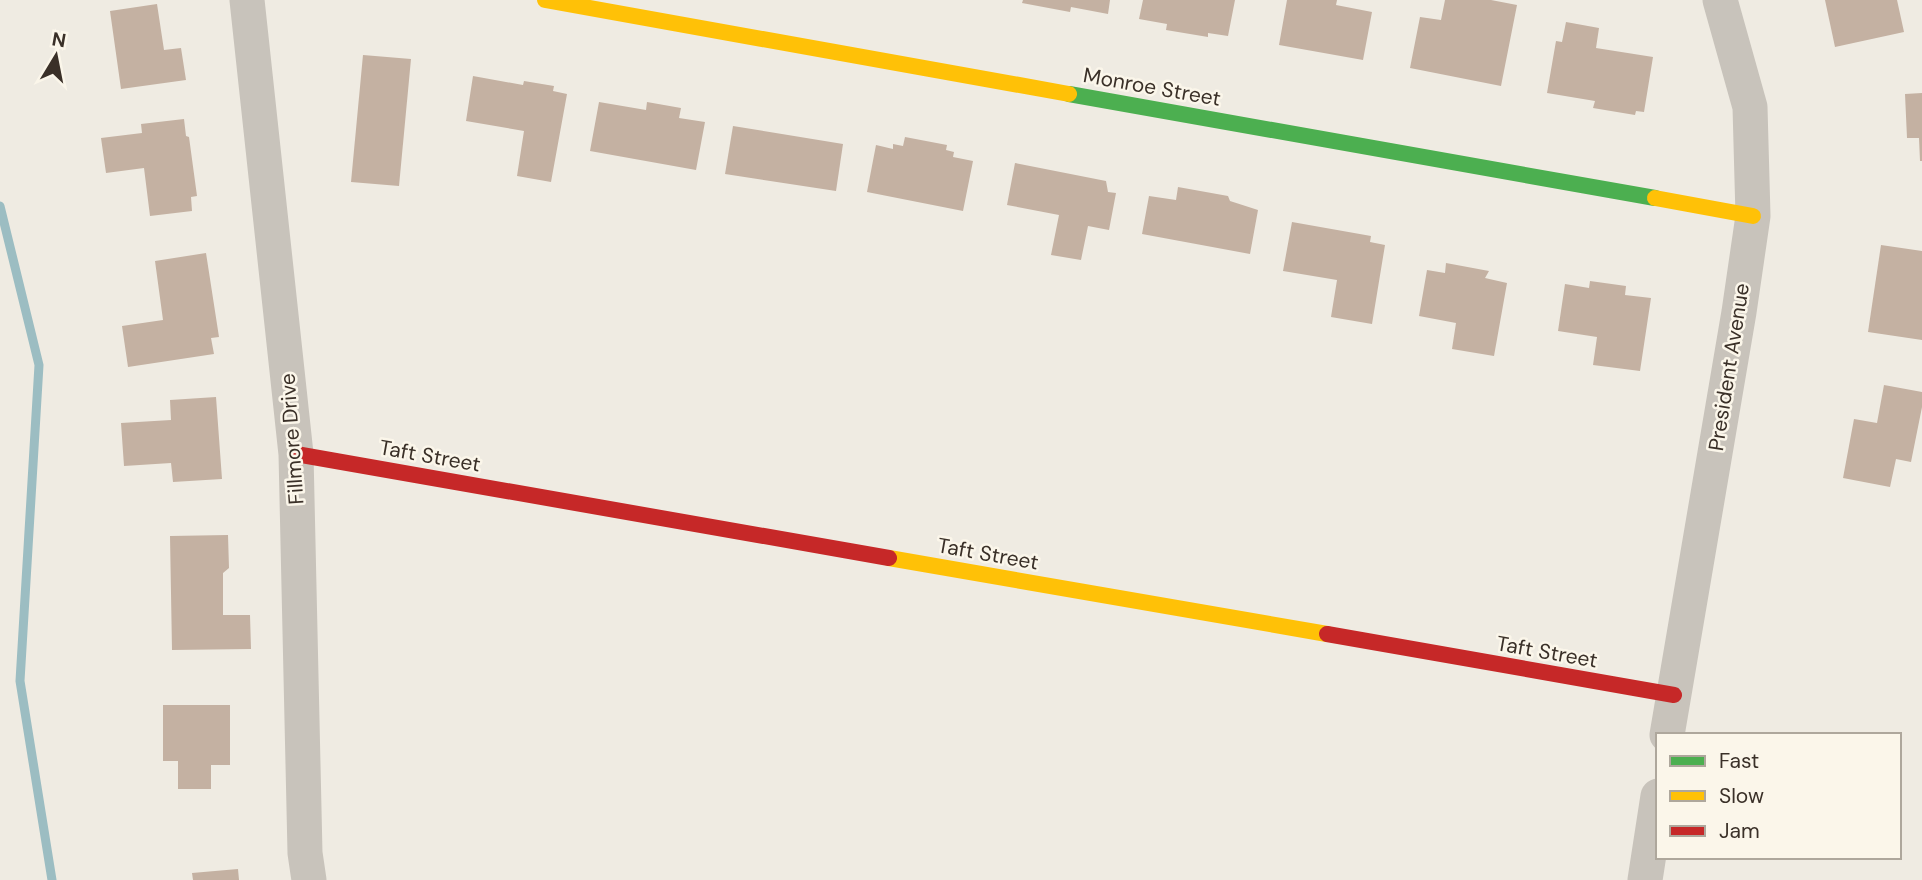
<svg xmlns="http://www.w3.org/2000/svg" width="1922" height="880" font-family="'DM Sans',sans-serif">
<rect width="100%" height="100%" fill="#efebe2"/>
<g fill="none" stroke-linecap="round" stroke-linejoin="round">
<path stroke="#9cbdc2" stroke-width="9" d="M0,206L39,365L20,681L52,880"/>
</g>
<g fill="#c4b1a2">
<path d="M1023,0H1110L1108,14L1071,7L1070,12L1022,3Z"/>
<path d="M1143,0H1235L1228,36L1208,33V37L1166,30L1167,24L1139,19Z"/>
<path d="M1287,0H1337L1336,5L1372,12L1363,60L1279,45Z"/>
<path d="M1445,0H1491L1517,5L1501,86L1410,68L1420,17L1441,20Z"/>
<path d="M1825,0H1897L1904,32L1835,47Z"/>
<path d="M157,4L164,50L181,48L186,80L121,89L110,11Z"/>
<path d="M1566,22L1599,28L1596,48L1653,57L1644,112L1636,111L1635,115L1593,108L1595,101L1547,93L1556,41L1562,42Z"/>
<path d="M363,55L411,59L399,186L351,182Z"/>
<path d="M473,76L523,85L524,81L554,86L553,91L567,94L551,182L517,176L524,131L466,121Z"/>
<path d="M1922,93V161H1920L1919,138H1907L1905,94Z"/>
<path d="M599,102L646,110L647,102L681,108L679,118L705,122L696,170L590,151Z"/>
<path d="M184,119L186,136L189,137L197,196L191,197L192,211L150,216L144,168L106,173L101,138L142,133L141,124Z"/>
<path d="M733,126L843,144L836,191L725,174Z"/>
<path d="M905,137L947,145L946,150L954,152L953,157L973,161L963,211L867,192L876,145L893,149V144L903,146Z"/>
<path d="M1015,163L1106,181L1108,192L1116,193L1109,230L1088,226L1081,260L1051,255L1059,215L1007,205Z"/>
<path d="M1178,187L1228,196L1230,201L1258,210L1250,254L1142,234L1149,196L1176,200Z"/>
<path d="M1292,222L1371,236L1370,242L1385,245L1372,324L1331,317L1337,280L1283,271Z"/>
<path d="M1881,245L1922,251V340L1868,332Z"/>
<path d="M206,253L219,337L211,338L214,354L128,367L122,326L163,320L155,261Z"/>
<path d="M1446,263L1489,271L1485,278L1507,283L1494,356L1452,349L1456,323L1419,316L1427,270L1445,273Z"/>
<path d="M1590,281L1626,286L1625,295L1651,298L1640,371L1593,365L1597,337L1558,331L1565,284L1589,288Z"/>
<path d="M1884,385L1922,392V407L1911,462L1896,459L1890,487L1843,478L1854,419L1877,423Z"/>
<path d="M216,397L222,479L173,482L171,463L124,466L121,423L171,420L170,400Z"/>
<path d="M228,535L229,568L223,573V615H250L251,649L172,650L170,536Z"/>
<path d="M163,705H230V765H211V789H178V761H163Z"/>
<path d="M238,869L239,880H193L192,873Z"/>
</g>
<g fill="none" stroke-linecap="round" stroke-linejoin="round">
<g stroke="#c8c3bb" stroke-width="35">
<path d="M247,0L296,454L305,853L309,880"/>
<path d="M1667,735L1739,312L1753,216L1750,107L1720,0"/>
<path d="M1645,880L1658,796"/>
</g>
<path stroke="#4caf50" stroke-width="16" d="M1069,94L1655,198"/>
<g stroke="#ffc107" stroke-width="16">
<path d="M545,0L1069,94"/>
<path d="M1655,198L1753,216"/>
<path d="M889,558L1327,634"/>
</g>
<g stroke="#c62828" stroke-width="16">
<path d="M296,454L889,558"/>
<path d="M1327,634L1674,695"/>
</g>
</g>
<g text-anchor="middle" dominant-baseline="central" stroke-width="5" stroke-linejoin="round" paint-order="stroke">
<g font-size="21" fill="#3a3028" stroke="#fbf6ea">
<text transform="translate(1152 87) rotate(10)">Monroe Street</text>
<text transform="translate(1729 367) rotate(-81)">President Avenue</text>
<text transform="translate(292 439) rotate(-94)">Fillmore Drive</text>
<text transform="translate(430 456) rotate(10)">Taft Street</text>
<text transform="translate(988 554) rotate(10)">Taft Street</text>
<text transform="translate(1547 652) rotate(10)">Taft Street</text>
</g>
</g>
<rect x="1656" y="733" width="245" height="126" fill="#fbf6ea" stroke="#aea79c" stroke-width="2"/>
<rect x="1670" y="756" width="35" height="10" fill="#4caf50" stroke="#aea79c" stroke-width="2"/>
<text x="1719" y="768" font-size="21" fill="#3a3028">Fast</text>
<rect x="1670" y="791" width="35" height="10" fill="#ffc107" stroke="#aea79c" stroke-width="2"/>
<text x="1719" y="803" font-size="21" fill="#3a3028">Slow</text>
<rect x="1670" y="826" width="35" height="10" fill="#c62828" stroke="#aea79c" stroke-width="2"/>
<text x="1719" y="838" font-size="21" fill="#3a3028">Jam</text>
<g transform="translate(56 56) rotate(10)" stroke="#fbf6ea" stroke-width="5" paint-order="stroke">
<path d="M0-5L12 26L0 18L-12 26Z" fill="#3a3028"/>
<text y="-10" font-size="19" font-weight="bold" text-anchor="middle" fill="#3a3028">N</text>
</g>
</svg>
